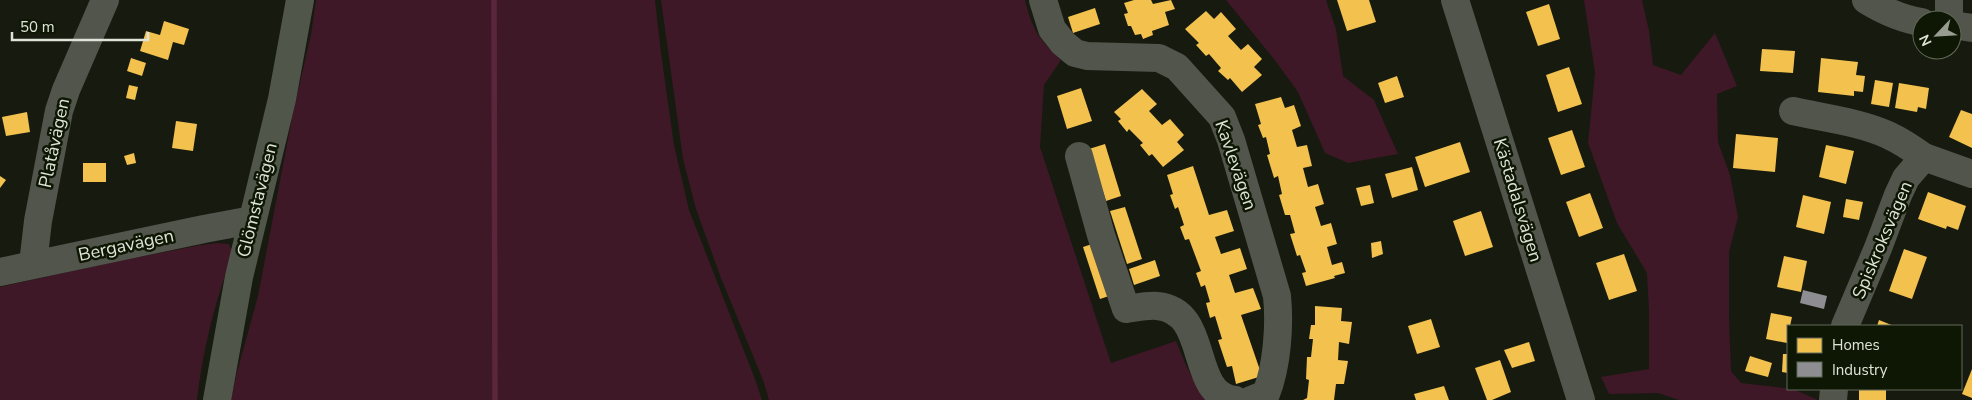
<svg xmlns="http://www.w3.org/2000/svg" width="1972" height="400" font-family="'Nunito Sans',sans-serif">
<rect width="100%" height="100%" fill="#161a0f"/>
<g fill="#3e1827">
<path d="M316,0H655L661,53L674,145L689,210L755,379L762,400H231L237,372L258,296L292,118L311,34Z"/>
<path d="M661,0H1025C1033,31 1038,38 1061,60L1044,85L1040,147L1111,363L1176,341C1185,362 1192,385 1211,400H769L763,380L721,278L696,209L683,159Z"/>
<path d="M1226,0H1326L1336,29L1343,76L1374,100L1398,154L1348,163L1325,153L1298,92L1277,63Z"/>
<path d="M1584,0H1642L1649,31L1653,65L1681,75L1715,33L1737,86L1717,94L1718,142L1730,175L1738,217L1729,252V318L1731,371L1741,383L1793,389L1818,400H1679L1658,393L1609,394L1601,377L1649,369V311L1647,273L1617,223L1588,143L1595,73Z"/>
<path d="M217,243L229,244L231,249V258C214,306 203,349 197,400H0V287L113,262L201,245Z"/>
</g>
<g fill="#f2c14e">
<path d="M1134,0H1151L1153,4L1171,0L1175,9L1165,12L1169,25L1152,31L1153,35L1143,39L1141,34L1135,35L1131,26H1128L1124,14L1128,13L1124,3Z"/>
<path d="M1337,0H1369L1376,22L1347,31Z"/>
<path d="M1549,4L1560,39L1538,46L1526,12Z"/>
<path d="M1095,8L1100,24L1073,33L1068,17Z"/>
<path d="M1206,11L1214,19L1221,12L1236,29L1228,36L1241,50L1248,44L1262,59L1254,67L1262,75L1242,92L1230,78L1228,80L1218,71L1221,68L1209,54L1206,56L1196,45L1199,43L1185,29Z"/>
<path d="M164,21L189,29L184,45L173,42L168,60L140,51L146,31L160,35Z"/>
<path d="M1762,49L1795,51L1793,73L1760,71Z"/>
<path d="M131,58L146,63L142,76L127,71Z"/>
<path d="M1821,58L1858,62L1856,75L1865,76L1863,92L1854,91V96L1818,92Z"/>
<path d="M1569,67L1582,104L1558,112L1546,75Z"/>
<path d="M1397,76L1404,97L1385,103L1378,83Z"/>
<path d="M1875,80L1893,83L1889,107L1871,104Z"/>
<path d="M1899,83L1929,88L1926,109L1918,107L1917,112L1895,108Z"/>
<path d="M129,85L138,87L135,100L126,98Z"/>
<path d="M1081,88L1092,121L1067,129L1057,96Z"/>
<path d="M1142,89L1157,104L1149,111L1162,125L1170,119L1184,135L1177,142L1184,150L1163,167L1152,154L1149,156L1140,145L1143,143L1129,129L1127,132L1118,121L1121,119L1114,112Z"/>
<path d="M1281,97L1285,108L1294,105L1301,126L1292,130L1297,147L1307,145L1312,166L1303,168L1308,187L1318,184L1324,204L1315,207L1321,226L1331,223L1337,244L1327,247L1332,265L1342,262L1345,273L1334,276L1335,278L1306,286L1302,273L1306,272L1300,255L1297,256L1290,234L1295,233L1290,215H1285L1279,195L1282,194L1278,176L1274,178L1267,155L1270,154L1266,137L1263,138L1258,125L1261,124L1255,104Z"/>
<path d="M1961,110L1972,114V148L1949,137Z"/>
<path d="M27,112L30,132L6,136L2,117Z"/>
<path d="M176,121L197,124L193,151L172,148Z"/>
<path d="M1572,130L1585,167L1561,175L1548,138Z"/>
<path d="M1736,134L1778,138L1775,172L1733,168Z"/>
<path d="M1460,142L1470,172L1425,187L1415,157Z"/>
<path d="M1105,144L1121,196L1106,201L1089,149Z"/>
<path d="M1826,145L1854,151L1846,184L1819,177Z"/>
<path d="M134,153L136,163L127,165L124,156Z"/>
<rect x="83" y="163" width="23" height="19"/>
<path d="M1193,166L1209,215L1227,210L1234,231L1215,237L1221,254L1240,248L1247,269L1229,275L1235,293L1253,288L1261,309L1241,315L1262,376L1236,384L1232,366L1227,367L1218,340L1222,339L1215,316L1210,318L1206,303L1210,302L1205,285L1201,287L1196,273L1201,271L1189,239L1185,240L1180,227L1184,225L1178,207L1175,209L1170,195L1173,194L1167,175Z"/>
<path d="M1412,167L1418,190L1392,198L1385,174Z"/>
<path d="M0,176L6,180L0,188Z"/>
<path d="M1370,185L1374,203L1361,206L1356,188Z"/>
<path d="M1928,192L1966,206L1958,230L1947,226L1946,229L1918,219Z"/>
<path d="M1590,193L1603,228L1579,237L1566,202Z"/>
<path d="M1803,195L1831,202L1824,234L1796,227Z"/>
<path d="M1846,199L1863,202L1859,220L1843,217Z"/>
<path d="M1125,207L1142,259L1127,264L1110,211Z"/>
<path d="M1481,211L1493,247L1465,256L1453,221Z"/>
<path d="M1381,241L1383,254L1372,258L1371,243Z"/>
<path d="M1098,242L1115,294L1100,299L1083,247Z"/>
<path d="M1904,249L1927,257L1912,299L1889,291Z"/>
<path d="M1624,254L1637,291L1609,300L1596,263Z"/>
<path d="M1784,256L1807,261L1801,292L1777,287Z"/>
<path d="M1155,260L1160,276L1134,285L1129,269Z"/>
<path d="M1315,306L1342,308L1341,321L1352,322L1349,344L1339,342L1338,360L1348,361L1344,384H1336L1334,400H1303L1307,398L1309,380L1306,379L1307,357H1311L1313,339H1309L1311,325H1315Z"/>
<path d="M1771,313L1792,317L1790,326H1788L1787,343L1766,339Z"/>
<path d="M1431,319L1440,347L1417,354L1408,326Z"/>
<path d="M1879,320L1894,326H1877Z"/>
<path d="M1529,342L1535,361L1512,368L1504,350Z"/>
<path d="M1783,354H1788V373L1782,372Z"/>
<path d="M1750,356L1772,363L1768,377L1745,371Z"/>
<path d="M1500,360L1511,392L1492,400H1487L1475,368Z"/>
<path d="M1972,369V398L1962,394Z"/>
<path d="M1444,386L1449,400H1416L1414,394Z"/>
<path d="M1859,389L1886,390V400H1859Z"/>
</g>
<path fill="#8d8d92" d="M1803,290L1827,296L1824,309L1800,303Z"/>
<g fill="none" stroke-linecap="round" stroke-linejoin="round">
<path stroke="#5b263c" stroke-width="5.5" d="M494,0L495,400"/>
<g stroke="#51554b" stroke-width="28">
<path d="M1043,0L1052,29L1063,43L1075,53L1087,56L1159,58L1177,67L1222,117L1231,140L1277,296C1280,326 1277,366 1266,394L1251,400"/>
<path d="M1455,0L1581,400"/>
<path d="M1866,0C1884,11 1901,19 1922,22"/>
<path d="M1949,20V0"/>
<path d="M1952,25L1972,28"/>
<path d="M1793,111C1824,118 1859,122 1888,135C1901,141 1913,149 1924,157"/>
<path d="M1079,156L1101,235L1126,309C1135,308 1147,305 1157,306C1212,311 1187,394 1235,400"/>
<path d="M33,264L38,221L59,111L66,90L105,0"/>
<path d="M0,272L204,229L252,220"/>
<path d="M1845,326L1878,248L1898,195L1906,178L1924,157L1972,174"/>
<path d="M1833,400L1834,389"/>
</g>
<path stroke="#51564a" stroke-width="28" d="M217,400L239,277L282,99L300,0"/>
</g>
<g text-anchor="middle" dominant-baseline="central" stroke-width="5" stroke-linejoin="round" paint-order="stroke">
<g font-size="18" fill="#dee4d7" stroke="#0e1604">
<text transform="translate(54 143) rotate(-78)">Platåvägen</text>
<text transform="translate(1236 165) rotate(71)">Kavlevägen</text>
<text transform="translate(257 200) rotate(-76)">Glömstavägen</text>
<text transform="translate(1518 200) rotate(73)">Kästadalsvägen</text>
<text transform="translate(1882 240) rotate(-67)">Spiskroksvägen</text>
<text transform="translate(126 245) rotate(-12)">Bergavägen</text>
</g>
</g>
<rect x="1787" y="325" width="175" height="65" fill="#0e1604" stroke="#616858"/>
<rect x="1797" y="338" width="25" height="15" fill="#f2c14e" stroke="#616858"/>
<text x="1832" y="350" font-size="15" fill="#dee4d7">Homes</text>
<rect x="1797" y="362" width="25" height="15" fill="#8d8d92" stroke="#616858"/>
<text x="1832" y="375" font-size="15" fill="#dee4d7">Industry</text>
<g transform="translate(1937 35) rotate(245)"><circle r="24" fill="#0e1604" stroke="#616858"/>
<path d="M0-4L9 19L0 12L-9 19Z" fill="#989d91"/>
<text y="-8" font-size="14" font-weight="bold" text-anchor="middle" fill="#dee4d7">N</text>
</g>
<path d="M12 32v8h136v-8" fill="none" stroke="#dee4d7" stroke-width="2.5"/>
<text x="20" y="32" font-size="15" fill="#dee4d7" stroke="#0e1604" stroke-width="4" paint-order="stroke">50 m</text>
</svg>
